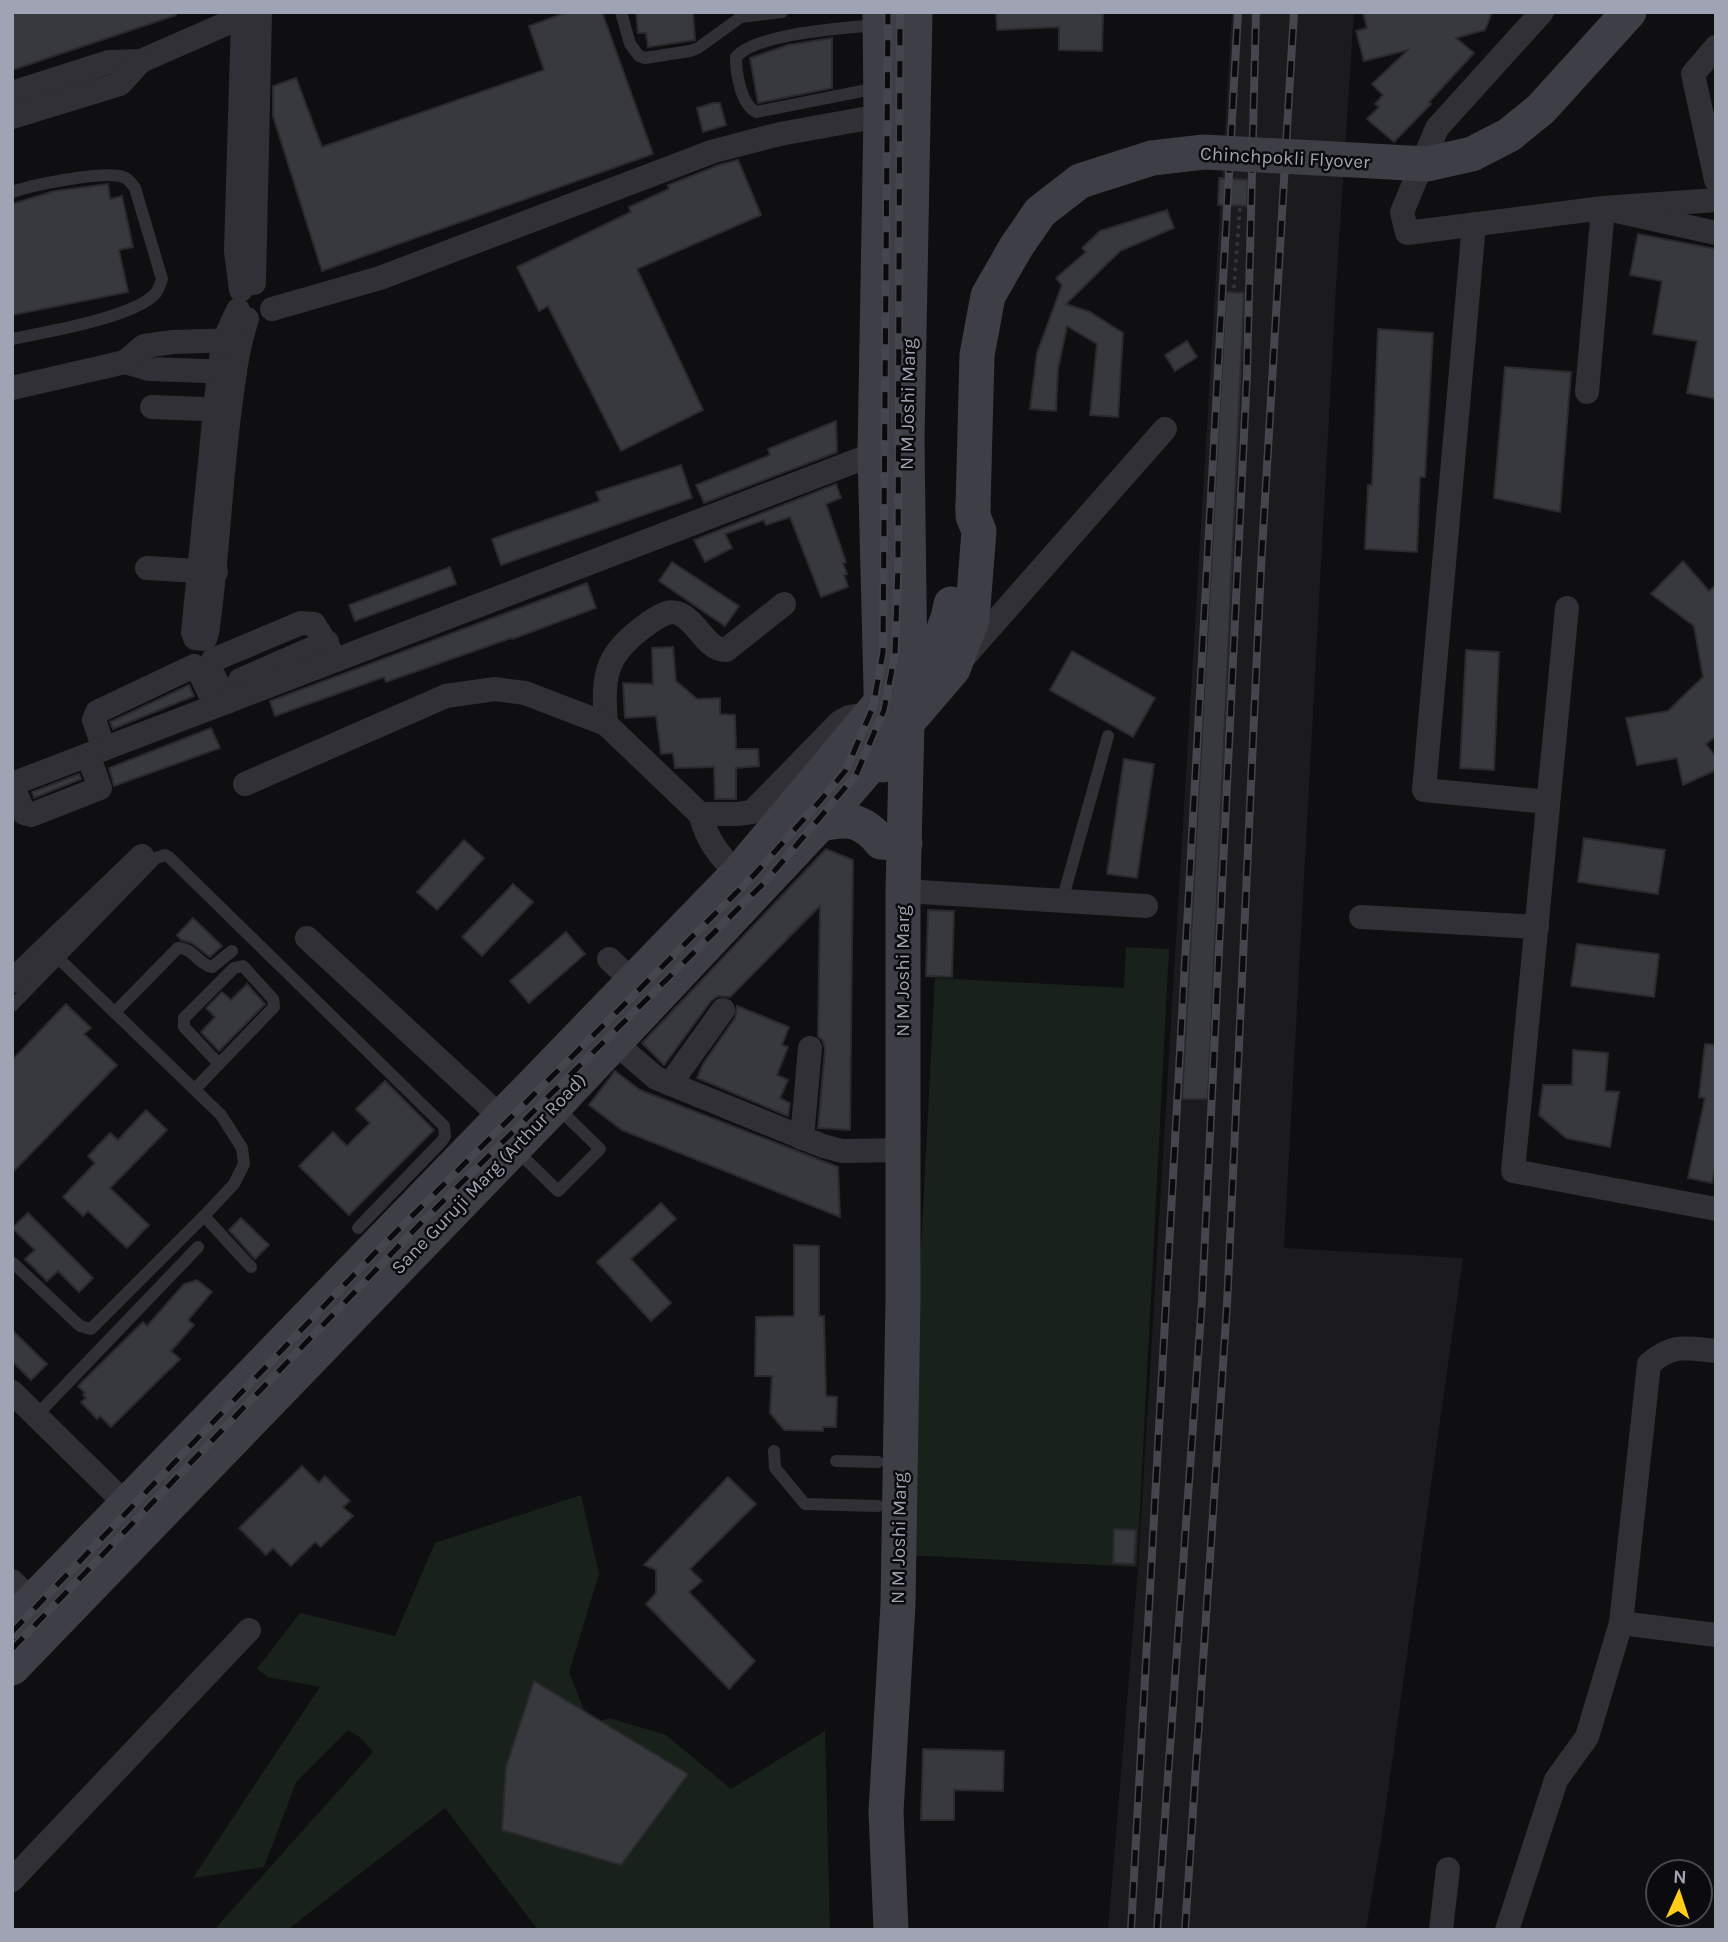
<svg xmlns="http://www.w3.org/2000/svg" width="1728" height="1942" font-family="Karla,sans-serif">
<rect width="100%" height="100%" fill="#0f0f11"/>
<path fill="#1b1b1e" d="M1232,12H1354L1336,288L1284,1248L1463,1258L1381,1840L1366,1930H1108L1138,1569Z"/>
<g fill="#19211b">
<path d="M1126,947L1169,949L1137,1567L905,1555L935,978L1124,988Z"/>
<path d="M581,1495L599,1574L569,1672L590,1725L609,1718L666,1735L731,1789L825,1731L830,1930H538L445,1808L287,1930H214L373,1752L361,1738L348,1730L296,1782L264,1867L193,1878L320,1687L268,1677L257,1669L300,1613L395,1636L435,1543Z"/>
</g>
<g fill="#38393f" stroke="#2a292d" stroke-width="2">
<path d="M12,12H175L176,15L12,70Z"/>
<path d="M567,12H602L653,154L322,271L273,116V86L296,78L322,147L544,70L529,26Z"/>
<path d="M636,12H693L695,40L648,47L646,33H638Z"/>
<path d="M996,12H1103L1102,51L1059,50V27L997,30Z"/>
<path d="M1363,12H1492L1485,30L1456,38L1474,53L1429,102L1431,104L1394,142L1367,119L1379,107L1375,104L1383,95L1372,84L1408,50L1364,61L1356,31L1367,28Z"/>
<path d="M832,38V88L758,103L750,58L788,45Z"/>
<path d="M713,103H720L726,125L703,132L697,108Z"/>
<path d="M738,160L761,215L637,269L703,410L621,451L548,306L539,311L517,267L631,212L629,207L669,189L668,185L719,165Z"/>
<path d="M1219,178L1248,180L1247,206L1218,205Z"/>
<path d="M108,184L110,199L122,196L133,247L119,250L128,292L12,315V204L54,191Z"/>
<path d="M1167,210L1174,228L1120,251L1066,304L1090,312L1123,333L1118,417L1090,415L1097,344L1067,326L1058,369L1056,411L1030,409L1037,353L1062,285L1056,278L1086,252L1082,248L1100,231Z"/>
<path d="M1638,234L1716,249V399L1687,393L1697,341L1653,334L1662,281L1630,275Z"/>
<path d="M1226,292L1244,293L1208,1099H1182Z"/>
<path d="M1378,329L1433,333L1425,477H1420L1417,552L1365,549L1368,485H1372Z"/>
<path d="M1187,341L1197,357L1175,371L1165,355Z"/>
<path d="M1505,367L1571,372L1560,512L1494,498Z"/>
<path d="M836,421L837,452L704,503L696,485L770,455L768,449Z"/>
<path d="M681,465L692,498L501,565L492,539L600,501L596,492Z"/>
<path d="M836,484L841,498L826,504L846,562L843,563L847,574L844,575L848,587L821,597L790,517L766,525L764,520L725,534L732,548L705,562L694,540Z"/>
<path d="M1683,561L1709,591L1716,585V736L1706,744L1716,757V770L1683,785L1677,758L1637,765L1626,718L1668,711L1703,677L1694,626L1651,594Z"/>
<path d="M672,562L739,606L725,626L659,581Z"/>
<path d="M450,567L456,584L355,621L349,605Z"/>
<path d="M587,583L596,608L512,639L511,638L386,682L384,677L275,716L270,701Z"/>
<path d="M673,647L676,681L697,699L720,698V714L735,715L736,749H758L759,766L736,768V799H715L714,767L675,768L673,753L661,754L656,716L625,718L623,683L653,684L652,648Z"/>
<path d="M1466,650L1499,652L1494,770L1460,768Z"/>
<path d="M1072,651L1155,698L1133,737L1050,690Z"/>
<path d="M189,685L194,696L113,729L110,722Z"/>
<path d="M211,728L220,748L114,786L109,768Z"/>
<path d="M1124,759L1154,764L1137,878L1107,874Z"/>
<path d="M79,774L81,779L34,798L32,792Z"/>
<path d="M1584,838L1665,850L1658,894L1578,882Z"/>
<path d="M464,840L484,858L437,910L417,892Z"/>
<path d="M826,849L853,860L850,1130L818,1128L825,1049L823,1041L818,1036L820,906L730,997L718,996L711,1001L664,1065L642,1043Z"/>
<path d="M513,884L533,902L482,956L462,937Z"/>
<path d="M928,910L954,911L952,977L926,976Z"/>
<path d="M193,918L222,946L210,957L192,943L181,940L177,935Z"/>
<path d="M566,932L585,954L529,1003L510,981Z"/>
<path d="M1577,944L1659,954L1654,997L1571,986Z"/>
<path d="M247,984L265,1004L219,1051L201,1032L215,1017L206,1008L222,992L231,1000Z"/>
<path d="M66,1004L91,1028L84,1034L117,1065L12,1173V1060Z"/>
<path d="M737,1006L789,1027L782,1045L788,1047L777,1075L788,1080L780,1098L790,1103L788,1116L697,1078L703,1064L735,1018Z"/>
<path d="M1705,1044L1716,1045V1164L1712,1183L1688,1178L1705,1098L1699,1097Z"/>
<path d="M1573,1050L1608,1053L1605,1091L1619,1092L1610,1147L1566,1138L1539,1115L1543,1085H1572Z"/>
<path d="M615,1071L640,1090L838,1167L840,1217L622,1130L589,1105Z"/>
<path d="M385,1081L434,1130L349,1215L299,1166L333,1132L347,1146L370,1123L356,1109Z"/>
<path d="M146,1110L167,1130L110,1188L149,1225L127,1248L88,1211L83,1216L63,1197L95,1163L88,1156L110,1133L118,1140Z"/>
<path d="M661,1203L676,1219L631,1259L671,1303L651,1321L597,1262Z"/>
<path d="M28,1213L93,1278L79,1292L58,1271L47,1281L25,1259L35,1250L12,1228Z"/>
<path d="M241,1218L269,1245L255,1259L229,1230Z"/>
<path d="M794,1245L819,1246V1316H824L826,1396L837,1397L836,1427H823V1431L784,1430L770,1413L772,1376H755L756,1317L794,1316Z"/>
<path d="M197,1280L212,1292L188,1320L194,1325L171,1351L180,1359L111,1427L100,1416L97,1419L81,1402L86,1398L83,1395L85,1393L78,1386L143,1322L147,1326L184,1284Z"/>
<path d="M12,1330L47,1364L31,1380L12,1361Z"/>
<path d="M302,1466L319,1483L325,1476L350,1501L343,1507L353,1516L321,1547L315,1542L291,1566L273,1548L266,1555L239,1528Z"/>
<path d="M728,1477L756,1504L690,1569L702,1581L689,1592L755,1661L729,1689L646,1604L656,1593V1570L644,1565Z"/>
<path d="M1114,1529L1136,1530L1134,1564L1113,1563Z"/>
<path d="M534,1681L688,1774L621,1865L502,1830L506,1767Z"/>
<path d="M923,1749L1004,1751L1003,1791L954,1790V1820H921Z"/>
</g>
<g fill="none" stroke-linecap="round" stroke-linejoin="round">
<g stroke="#36373d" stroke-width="3.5" stroke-dasharray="3.5 5" stroke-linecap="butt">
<path d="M1234,288L1240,206"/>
<path d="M1203,909L1205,870"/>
</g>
<g stroke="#303036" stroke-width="12">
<path d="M621,12L630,44L639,56L645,58L690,51L698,48L741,17L782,12"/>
<path d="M877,25C845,28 757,33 736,57C736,74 741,104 756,112L877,88"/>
<path d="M12,192C32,185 106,170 123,177C128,178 132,184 135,188L162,279C160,284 159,290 155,294C132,318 46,332 12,339"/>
<path d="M1062,901L1108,736"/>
<path d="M55,955L221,1115L242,1148L244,1164L234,1184L204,1216"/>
<path d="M12,1006L156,858L165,855L169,857L444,1126L445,1136L442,1141L358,1228"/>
<path d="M115,1012L178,948C192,947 199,965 212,967L232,951"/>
<path d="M195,1089L274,1007L273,999L243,966L234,968L184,1018V1027L219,1064"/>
<path d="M515,1149L558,1191L600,1149L556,1106"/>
<path d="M12,1262L80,1326L91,1329L204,1216L251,1267"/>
<path d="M36,1416L198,1247"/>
<path d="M774,1451L775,1468L805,1504L878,1506"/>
<path d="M836,1461L878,1462"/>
</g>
<g stroke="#303036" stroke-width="24">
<path d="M1542,12L1437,128L1402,212L1407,233L1603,208L1716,200"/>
<path d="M1716,47L1693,74L1716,180"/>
<path d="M12,93L109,62L141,61L253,12"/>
<path d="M12,117L120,84L141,61"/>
<path d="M1474,224L1424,790L1548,802"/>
<path d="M254,283L260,12"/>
<path d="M241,290L236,251L243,16"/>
<path d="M272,309L380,278L714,151L780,134L896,113"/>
<path d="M238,310L224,340L219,371L193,632L195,638L205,639L207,633C218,558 220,483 230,408C234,378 237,348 247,319"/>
<path d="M125,362L149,369L235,372"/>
<path d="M12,388L125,362L144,346L173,342L239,340"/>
<path d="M1587,392L1603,208L1716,233"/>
<path d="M152,407L229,410"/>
<path d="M147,568L216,572"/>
<path d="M1567,608L1513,1171L1716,1209"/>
<path d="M964,657L1165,429"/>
<path d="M240,680L327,642"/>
<path d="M227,702L210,669L213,660L301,623L314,624L336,660"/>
<path d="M606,724C602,671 606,654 650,622C660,616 668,609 680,614C698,622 706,650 726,650L784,604"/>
<path d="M104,749L94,720L97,712L194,666L199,671L209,692"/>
<path d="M12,784L887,449"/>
<path d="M12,784L24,813L31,815L100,788L88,755"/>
<path d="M245,784L446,696L495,689L525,693L606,724L700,814C707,839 718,856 738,873"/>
<path d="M700,814H737L752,812L840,722L849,717L872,713"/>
<path d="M903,891L1146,906"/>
<path d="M1361,917L1537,927"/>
<path d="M307,938L501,1117"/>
<path d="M609,959L645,993"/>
<path d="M12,981L142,856"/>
<path d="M614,1042L656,1078L823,1146L842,1151L903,1150"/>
<path d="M670,1084L723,1010"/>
<path d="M802,1138L810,1048"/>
<path d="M12,1392L136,1514"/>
<path d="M12,1581L32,1601"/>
<path d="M1621,1623L1649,1364C1674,1343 1685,1348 1716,1351"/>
<path d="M12,1880L249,1630"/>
<path d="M1441,1930L1448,1869"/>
<path d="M1507,1930L1556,1780L1587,1737L1621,1623L1716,1635"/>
</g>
<g stroke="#3e3f46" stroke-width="35">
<path d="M880,12L881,115L875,454L883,765"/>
<path d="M820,824C848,818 862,819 881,842L905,843"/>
<path d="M12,1622L738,873L882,701C914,674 945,647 951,604"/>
<path d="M12,1668L555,1106L820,824L953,669L972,620L979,531L973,516V506"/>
<path d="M891,1930L886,1812L898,1604L903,1298V891L907,721L910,677L907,441L915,12"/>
</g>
<g stroke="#45464d" stroke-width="8">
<g id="rail">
<path d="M12,1632L372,1256L754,875L820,801L846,770L873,707L883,652L888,12"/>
<path d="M12,1649L419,1225L766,881L856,775L884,710L895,654L898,565L900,12"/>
<path d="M1131,1930L1238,12"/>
<path d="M1157,1930L1202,1300L1247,373L1256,12"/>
<path d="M1185,1930L1227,1305L1261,567L1294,12"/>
</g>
</g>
<use href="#rail" stroke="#0b0a0c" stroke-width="5" stroke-dasharray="16" stroke-linecap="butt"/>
<path stroke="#3e3f46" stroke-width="35" d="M973,506L977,355L988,296L1016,247L1040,212L1080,181L1152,158L1204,152L1427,164L1472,154L1509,135L1541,109L1629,12"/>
</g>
<g text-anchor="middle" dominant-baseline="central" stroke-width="5" stroke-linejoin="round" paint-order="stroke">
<g font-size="19" fill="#9fa3b3" stroke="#0b0a0c">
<text transform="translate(1285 158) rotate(3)">Chinchpokli Flyover</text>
<text transform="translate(908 404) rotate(-89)">N M Joshi Marg</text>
<text transform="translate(903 971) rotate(-90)">N M Joshi Marg</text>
<text transform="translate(489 1174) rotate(-46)">Sane Guruji Marg (Arthur Road)</text>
<text transform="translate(899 1538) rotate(-89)">N M Joshi Marg</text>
</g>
</g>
<rect width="1728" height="1942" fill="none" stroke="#9fa3b3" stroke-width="28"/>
<g transform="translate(1679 1893) rotate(3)"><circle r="33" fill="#0b0a0c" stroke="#46474f" stroke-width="2"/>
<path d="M0-5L12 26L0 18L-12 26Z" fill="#ffcd19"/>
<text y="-10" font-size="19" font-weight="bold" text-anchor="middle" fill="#9fa3b3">N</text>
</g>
</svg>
